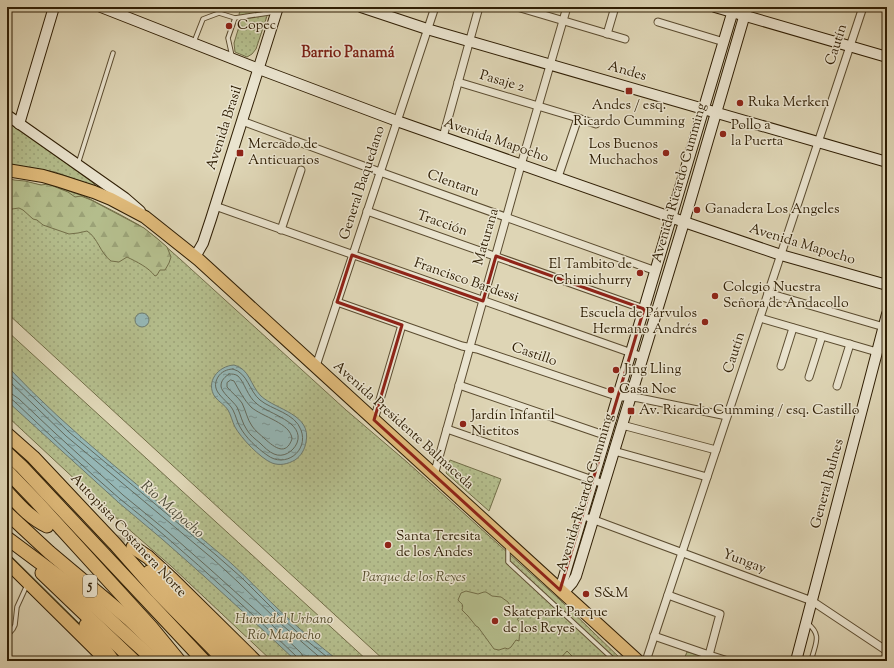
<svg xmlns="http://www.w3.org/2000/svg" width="894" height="668" font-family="'Sorts Mill Goudy',serif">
<defs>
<pattern id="grass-dots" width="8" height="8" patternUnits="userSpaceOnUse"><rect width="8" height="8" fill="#b4bd8c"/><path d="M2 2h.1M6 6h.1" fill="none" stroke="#9ba277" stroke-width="1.8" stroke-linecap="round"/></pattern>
<pattern id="forest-firs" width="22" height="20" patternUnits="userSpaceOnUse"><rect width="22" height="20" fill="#b4bd8c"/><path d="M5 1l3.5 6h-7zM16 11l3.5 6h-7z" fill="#9ba277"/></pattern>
<pattern id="water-ripples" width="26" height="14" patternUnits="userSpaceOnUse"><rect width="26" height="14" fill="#95b7b6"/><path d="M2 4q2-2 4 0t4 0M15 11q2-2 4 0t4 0" fill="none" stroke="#7a9492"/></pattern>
</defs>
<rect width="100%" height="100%" fill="#ded5b5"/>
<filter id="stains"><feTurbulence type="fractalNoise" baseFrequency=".005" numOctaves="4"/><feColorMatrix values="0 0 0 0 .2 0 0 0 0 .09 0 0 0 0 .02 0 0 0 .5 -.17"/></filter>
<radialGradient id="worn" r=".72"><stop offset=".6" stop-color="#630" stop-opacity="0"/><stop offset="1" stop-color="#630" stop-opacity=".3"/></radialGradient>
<g fill="url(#grass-dots)" stroke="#726e48">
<path d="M242,7H270L256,49L252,54L247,57L235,52L234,43L241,20L239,14Z"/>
<path d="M7,120L92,182L97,187L55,172L7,164Z"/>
<path d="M7,179L63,189L86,197L119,214L139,225L154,236L180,259L346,410L407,462L559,599L623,661H385L7,313Z"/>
<path d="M7,331L344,639L368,661H272L171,566L125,526L7,416Z"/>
<path d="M450,460L501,479L489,511L446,473Z"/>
<path d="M7,552L77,621L91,635L101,649L7,558Z"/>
<path d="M687,652L697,654L703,660L701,661H683Z"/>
</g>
<path fill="url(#forest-firs)" stroke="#726e48" d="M7,178L14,180L25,181L41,185L48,184L68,192L75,197L81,196L91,200L144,228L159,240L167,247L171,257L169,263L165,270H160L157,275L155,276C148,267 137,262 127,257L119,262L111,261C100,253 98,238 87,231L78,233L69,234L43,225L37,220L33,219L23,210L19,208L12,209L10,212L7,213Z"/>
<g fill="#b4bd8c" stroke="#726e48">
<path d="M466,591L478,594L484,592H486L492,596L501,597L508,602L509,604C515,608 518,611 519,618L517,619L522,625C521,631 519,635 519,641L516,640L511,647L508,649L505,648L499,650L494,649L478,627L476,626L468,616L462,610C464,603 461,604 458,600L461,593Z"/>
<path d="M567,651L577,661H558Z"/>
</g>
<g fill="url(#water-ripples)" stroke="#6c7a6f">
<circle cx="142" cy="320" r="7"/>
<path d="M234,365C250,369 250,385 261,396C276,410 312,414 306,442C305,449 301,456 295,460C288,464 280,466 272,463C260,458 241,438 235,427C232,421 231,415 228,410C225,405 219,402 215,397C205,382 218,366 234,365Z"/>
<path d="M7,366C71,434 146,491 218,552C243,572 264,597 288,618C304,633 321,647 339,661H296L264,631L205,577L162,539L118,502L7,401Z"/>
</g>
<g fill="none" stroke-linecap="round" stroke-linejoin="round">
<g stroke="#626a5d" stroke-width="1">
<path d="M233,369C248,373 249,391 260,400C272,410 295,413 301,430C309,451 285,469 267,455C257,448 246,438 240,427C237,422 236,416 233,410C227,399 209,392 218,377C221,372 227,369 233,369Z"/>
<path d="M7,372L69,432L216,555L242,578L284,620L306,640L332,661"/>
<path d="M229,374C233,374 235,374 238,376C245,383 247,396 257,404C269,414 305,422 297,443C293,452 283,458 274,454C269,452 264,447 260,443C255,439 250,435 247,430C242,423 241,415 237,407C233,401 221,392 221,386C221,380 225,377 229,374Z"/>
<path d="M7,379L66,436L213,559L238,582L281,624L324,661"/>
<path d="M231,380L234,381C239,390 244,400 251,407C262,417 291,423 292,439C286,456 275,448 265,439C261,435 255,431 252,426C247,419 246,411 242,403C238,397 232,393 227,387V383Z"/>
<path d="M7,393L12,394L19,399L55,433L123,495L168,532L211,570L271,624L301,653L303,656V661"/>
<path d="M7,398H10L15,402C50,435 84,468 120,499C135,511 150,523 165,536C210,575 254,615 297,657L298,661"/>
</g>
<path stroke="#bbb092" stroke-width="13" stroke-dasharray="13 6" stroke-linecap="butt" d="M56,528L116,541L133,547"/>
<g stroke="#5b4c30" stroke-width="5.5">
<g id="lane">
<path d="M194,42L203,19L219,13L235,18"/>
<path d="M232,56L228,38L235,18L275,12"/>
<path d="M78,164L113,53"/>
<path d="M508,547V562L615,661"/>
<path d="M807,623C823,635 815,644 811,661"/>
<path d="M7,636L13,629L15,625L17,607L27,585"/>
</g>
</g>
<g stroke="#5b4c30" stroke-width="9">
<g id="street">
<path d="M517,7L625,39"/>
<path d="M658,22L724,42"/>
<path d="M607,34L615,7"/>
<path d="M458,82L578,118L596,124"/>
<path d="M242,121L380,172L656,271"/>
<path d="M443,137L479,7"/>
<path d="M558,177L578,118"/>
<path d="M215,206L643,357"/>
<path d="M367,211L644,309"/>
<path d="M281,230L301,170"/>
<path d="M768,293L884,327"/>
<path d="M337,302L462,346L477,349L619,397H631L639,398L727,416"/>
<path d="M760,318L877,352"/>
<path d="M316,366L435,7"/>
<path d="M781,366L793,328"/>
<path d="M809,377L822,336"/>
<path d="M459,385L607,436"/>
<path d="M837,386L850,344"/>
<path d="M374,420L402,325"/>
<path d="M622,425L716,450"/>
<path d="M447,429L604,484"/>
<path d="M614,451L707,477"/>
<path d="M434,475L521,165L567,7"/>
<path d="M589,518L812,601L887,651"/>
<path d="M668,595L720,614L709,655L703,661"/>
<path d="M654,636L709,655L728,661"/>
<path d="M646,661L863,7"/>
</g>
</g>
<g stroke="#2f1e04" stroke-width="12">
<g id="secondary">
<path d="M101,7L259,69L397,121L693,225L781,255L887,285"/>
<path d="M361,7L427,29L887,162"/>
<path d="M715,7L887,57"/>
<path d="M7,115L125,198L140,211"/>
<path d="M19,124L54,7"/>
<path d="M195,257L203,243L211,219L278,7"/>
<path d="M560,590L734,7"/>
<path d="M563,593L572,583L576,576L684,222L747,7"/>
<path d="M796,661L887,314"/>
</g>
</g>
<g stroke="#2f1e04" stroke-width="14">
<g id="primary">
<path d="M7,170L43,176L60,181L94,192L111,199L145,217L199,260L638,661"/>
<path d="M7,562L107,661"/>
</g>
</g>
<g stroke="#2f1e04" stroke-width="15">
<g id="highway">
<path d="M7,434L33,457L50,475L115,544L158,593L225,661"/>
<path d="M7,453L22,467L204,661"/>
<path d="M7,471L36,501L151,627L179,661"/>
<path d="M7,492C19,505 30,518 47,526"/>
<path d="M7,513L49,552L130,620L162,651"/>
<path d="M7,538L74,588L99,610L155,661"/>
<path d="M133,547L148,557L173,580L255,661"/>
<path d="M149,572L184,603L241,661"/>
<path d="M42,573L134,661"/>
<path d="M86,625L113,661"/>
</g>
</g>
<use href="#lane" stroke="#eae4cf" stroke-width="3.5"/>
<use href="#street" stroke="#eae4cf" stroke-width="7"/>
<use href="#secondary" stroke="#eae4cf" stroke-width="10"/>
<use href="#primary" stroke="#dfba7a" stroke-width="12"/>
<use href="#highway" stroke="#dfba7a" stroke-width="13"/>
</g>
<path fill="none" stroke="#8f2418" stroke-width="3" stroke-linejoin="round" d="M352,255L483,301L496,256L644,309L560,590L374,420L402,325L337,302Z"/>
<g fill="#8f2418" stroke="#eae4cf" stroke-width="1.5">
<circle cx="229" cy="26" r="4"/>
<rect x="625" y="87" width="8" height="8" rx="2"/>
<circle cx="740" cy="103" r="4"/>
<circle cx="723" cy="134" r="4"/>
<rect x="236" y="149" width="8" height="8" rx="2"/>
<circle cx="666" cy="153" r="4"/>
<circle cx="697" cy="210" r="4"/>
<circle cx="640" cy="273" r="4"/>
<circle cx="715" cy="296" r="4"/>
<circle cx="705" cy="322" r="4"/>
<circle cx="616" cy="370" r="4"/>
<circle cx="611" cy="390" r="4"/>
<rect x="627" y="407" width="8" height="8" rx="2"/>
<circle cx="463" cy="424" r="4"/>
<circle cx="388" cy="545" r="4"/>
<circle cx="586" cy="594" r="4"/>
<circle cx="495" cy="621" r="4"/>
</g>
<g text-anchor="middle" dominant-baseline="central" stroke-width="3" stroke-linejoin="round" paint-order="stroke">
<rect fill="#eae4cf" stroke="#675941" stroke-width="1" x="83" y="575" width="14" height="22" rx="3"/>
<g font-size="13" font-weight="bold" fill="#2f1e04">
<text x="90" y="586">5</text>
</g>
<g font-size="14" fill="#2f1e04" stroke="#eae4cf" text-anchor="start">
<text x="237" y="26">Copec</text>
<text x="748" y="103">Ruka Merken</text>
<text x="629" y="106" text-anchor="middle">Andes / esq.<tspan x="629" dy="16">Ricardo Cumming</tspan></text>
<text x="731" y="126">Pollo a<tspan x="731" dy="16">la Puerta</tspan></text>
<text x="248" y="145">Mercado de<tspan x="248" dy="16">Anticuarios</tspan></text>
<text x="658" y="145" text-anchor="end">Los Buenos<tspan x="658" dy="16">Muchachos</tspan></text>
<text x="705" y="210">Ganadera Los Angeles</text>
<text x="632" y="265" text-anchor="end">El Tambito de<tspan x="632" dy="16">Chimichurry</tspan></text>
<text x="723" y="288">Colegio Nuestra<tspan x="723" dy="16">Señora de Andacollo</tspan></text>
<text x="697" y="314" text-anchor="end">Escuela de Párvulos<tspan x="697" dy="16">Hermano Andrés</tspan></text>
<text x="624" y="370">Jing Lling</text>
<text x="619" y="390">Casa Noe</text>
<text x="639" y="411">Av. Ricardo Cumming / esq. Castillo</text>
<text x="471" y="416">Jardín Infantil<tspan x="471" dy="16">Nietitos</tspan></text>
<text x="396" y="537">Santa Teresita<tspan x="396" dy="16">de los Andes</tspan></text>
<text x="594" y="594">S&amp;M</text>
<text x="503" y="613">Skatepark Parque<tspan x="503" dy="16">de los Reyes</tspan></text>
</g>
<g font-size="14" fill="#2f1e04" stroke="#eae4cf">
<text transform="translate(837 45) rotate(-72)">Cautín</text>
<text transform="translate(627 72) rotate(16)">Andes</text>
<text transform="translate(502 82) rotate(16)">Pasaje 2</text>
<text transform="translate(225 128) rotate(-72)">Avenida Brasil</text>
<text transform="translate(496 141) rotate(19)">Avenida Mapocho</text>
<text transform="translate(363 183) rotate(-72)">General Baquedano</text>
<text transform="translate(680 183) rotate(-74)">Avenida Ricardo Cumming</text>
<text transform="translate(453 184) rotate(20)">Clentaru</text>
<text transform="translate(442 224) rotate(19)">Tracción</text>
<text transform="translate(487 237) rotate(-74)">Maturana</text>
<text transform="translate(802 245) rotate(17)">Avenida Mapocho</text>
<text transform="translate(466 281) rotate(19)">Francisco Bardessi</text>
<text transform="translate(735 353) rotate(-72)">Cautín</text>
<text transform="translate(534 355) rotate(19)">Castillo</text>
<text transform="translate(403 426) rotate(42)">Avenida Presidente Balmaceda</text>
<text transform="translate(828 484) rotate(-75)">General Bulnes</text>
<text transform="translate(586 493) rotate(-73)">Avenida Ricardo Cumming</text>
<text transform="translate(128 536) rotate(47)">Autopista Costanera Norte</text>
<text transform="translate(744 562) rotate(21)">Yungay</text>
</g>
<g font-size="14" font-style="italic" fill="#574e2d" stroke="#eae4cf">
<text x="414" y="578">Parque de los Reyes</text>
<text x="284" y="620">Humedal Urbano<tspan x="284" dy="16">Río Mapocho</tspan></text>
</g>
<g font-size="15" font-weight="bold" fill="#7a1f14" stroke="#eae4cf">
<text x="348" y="53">Barrio Panamá</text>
</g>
<g font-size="15" font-style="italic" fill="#4e4c39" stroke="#eae4cf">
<text transform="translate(172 510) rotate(41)">Río Mapocho</text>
</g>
</g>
<rect width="894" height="668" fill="none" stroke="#ded5b5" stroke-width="24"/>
<rect x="8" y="8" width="878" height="652" fill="none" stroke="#2f1e04" stroke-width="2"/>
<rect x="12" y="12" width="870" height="644" fill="none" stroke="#2f1e04"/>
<rect width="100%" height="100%" filter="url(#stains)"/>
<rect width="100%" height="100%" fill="url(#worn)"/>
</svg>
